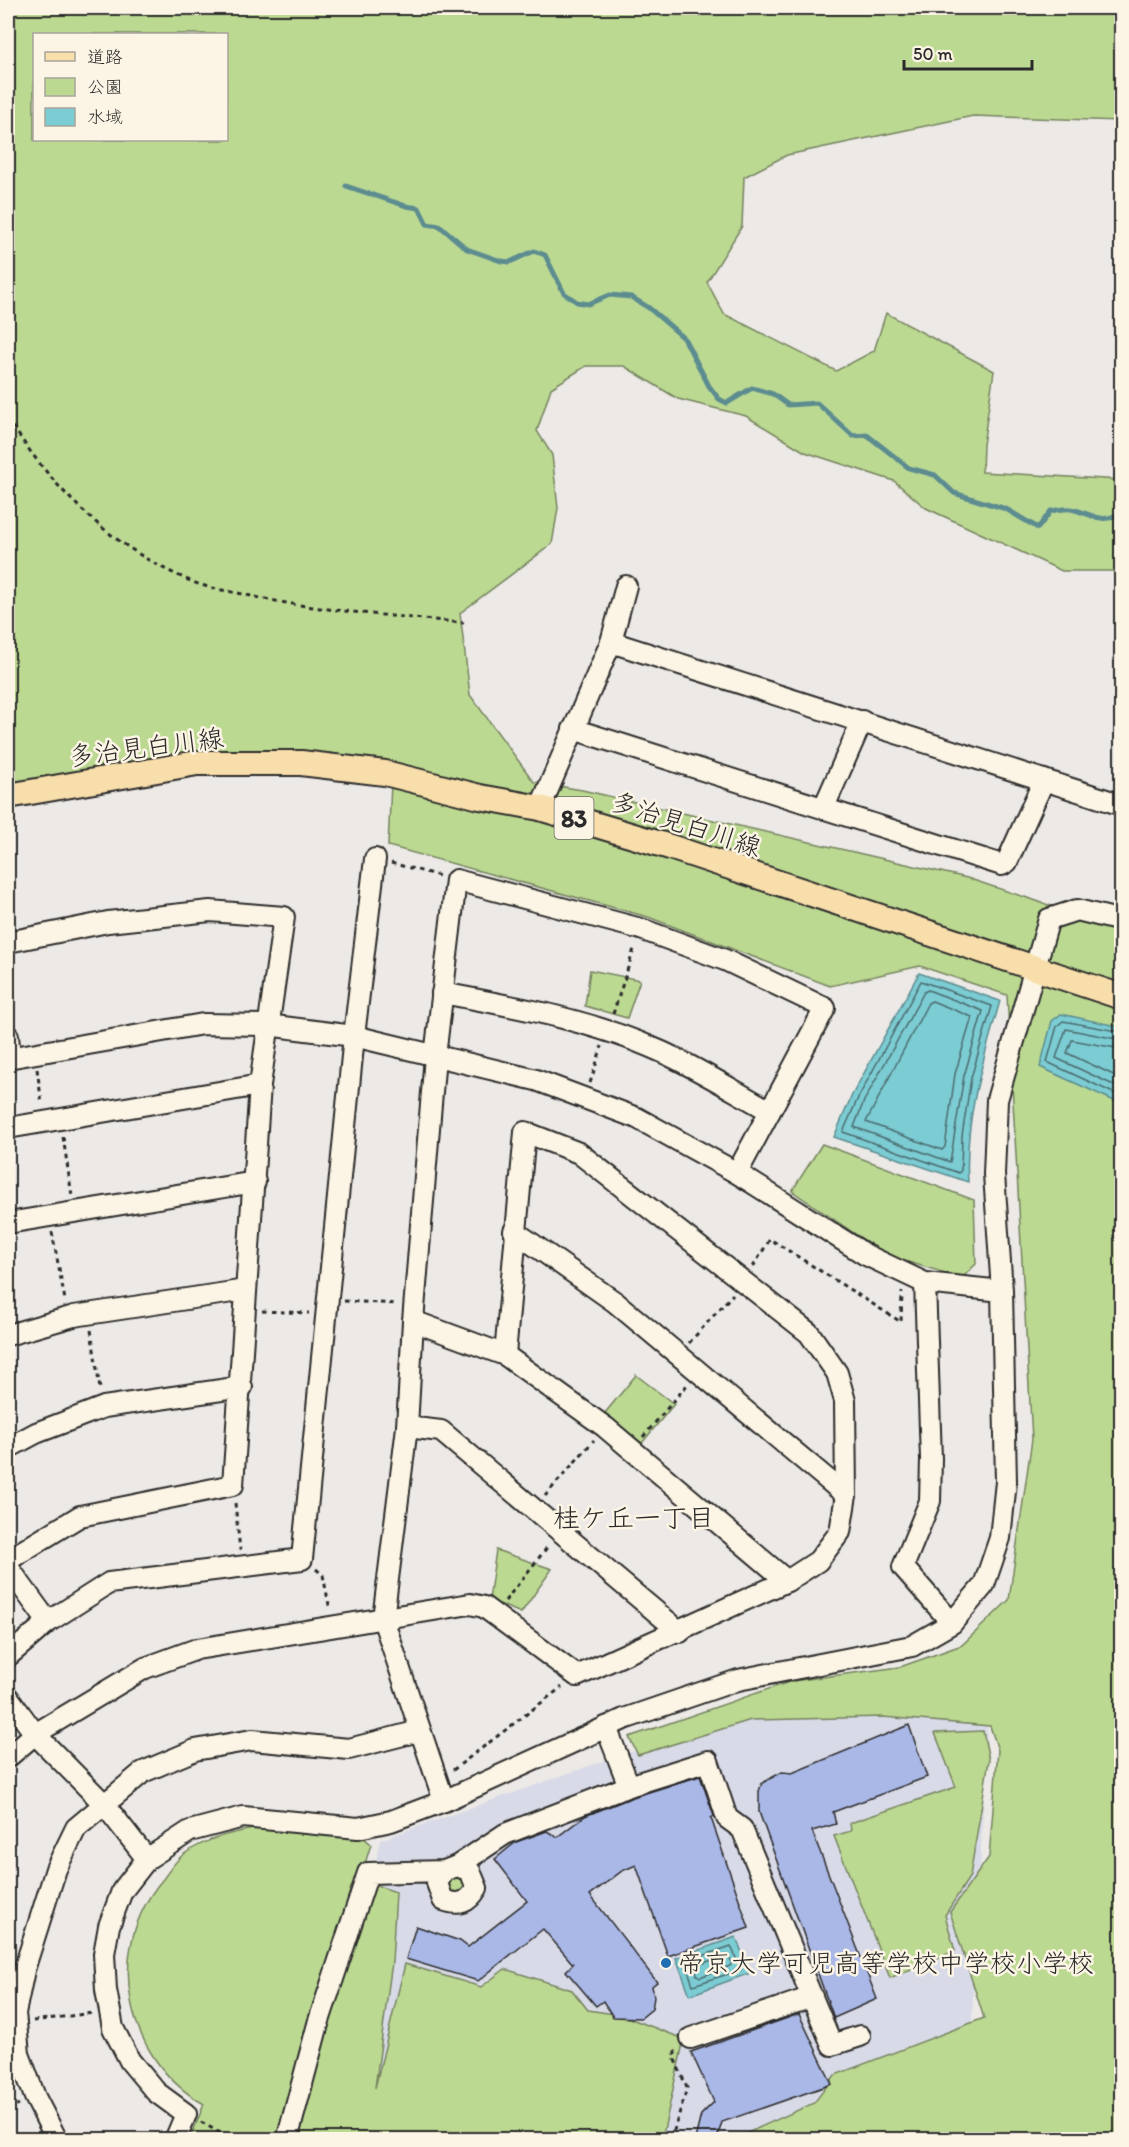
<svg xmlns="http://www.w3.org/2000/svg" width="1129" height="2147" font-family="Itim,'Klee One',sans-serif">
<rect width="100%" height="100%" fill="#ece9e6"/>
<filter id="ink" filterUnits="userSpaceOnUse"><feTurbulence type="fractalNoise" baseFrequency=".0167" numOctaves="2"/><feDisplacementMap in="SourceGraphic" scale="12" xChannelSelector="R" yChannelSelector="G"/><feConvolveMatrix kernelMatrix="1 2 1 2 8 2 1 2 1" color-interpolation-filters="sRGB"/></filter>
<g filter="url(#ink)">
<path fill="#d8dae7" d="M771,1707L988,1717L970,2055L825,2139L327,2140L380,1840L606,1760Z"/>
<g fill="#bcd992" stroke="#74825e" stroke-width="1.5" fill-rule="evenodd">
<path d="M8,8H1121V121L973,116L787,155L744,177L742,226L707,282L724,314L836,371L874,351L886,313L994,371L983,445L982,472L1121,480V571H1062L926,508L894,481L805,452L746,416L678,399L624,366H586L551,388L537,431L552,455L558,508L552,544L460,613L470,695L534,782L582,790L967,878L1121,929V2139H734L814,2103L835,2075L984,2018L950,1912L989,1857L998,1750L990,1726L883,1717L751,1720L638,1755L629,1737L792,1681L900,1667L962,1645L1009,1600L1032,1439L1007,995L920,966L830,986L648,917L388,846L392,763L8,784ZM34,34H226V140H34Z"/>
<path d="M590,970L640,980L627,1018L585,1006Z"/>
<path d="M822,1144L974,1200L976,1264L962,1278L888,1256L792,1191Z"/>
<path d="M636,1375L674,1404L642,1443L605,1413Z"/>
<path d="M496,1550L552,1569L521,1613L489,1600Z"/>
<path d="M983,1731L989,1760L970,1876L945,1915L955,1951L890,1978L834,1836L851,1831L850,1823L956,1787L935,1733Z"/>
<path d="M266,1827L364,1838L371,1844L360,1880L396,1892L392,1962L375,2088L405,1964L481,1987L505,1969L572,1990L588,2010L621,2015L684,2039L662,2139L374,2140L369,2136V2140L190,2139L204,2104C124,2059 103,1949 163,1879C169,1871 176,1860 184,1854C208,1837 238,1831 266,1827Z"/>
<path d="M457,1866L477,1888L443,1900L444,1871Z"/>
</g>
<g fill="#7bccd3" stroke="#5b8c90" stroke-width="1.5">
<path d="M919,973L1000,1001C983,1061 964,1120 968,1182L834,1137L852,1095Z"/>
<path d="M1061,1014L1121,1027V1104L1040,1067L1052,1021Z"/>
<path d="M736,1937L750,1973L690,1995L676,1958Z"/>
</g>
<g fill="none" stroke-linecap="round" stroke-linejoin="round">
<g stroke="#4b6b6e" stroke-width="1.5">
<path d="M921,981L992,1006L971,1078L962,1136L961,1170L959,1173L843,1132L858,1098Z"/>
<path d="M928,990L983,1011L964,1076L950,1162L854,1127L864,1101L924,992Z"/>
<path d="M932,1001L972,1017L955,1074L945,1147L942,1150L866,1122L928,1003Z"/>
<path d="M1122,1032L1063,1021L1057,1026L1047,1062L1122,1097"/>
<path d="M1122,1040L1066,1029L1056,1058L1122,1089"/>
<path d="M1122,1049L1072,1040L1067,1053L1122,1079"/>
<path d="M731,1946L741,1970L693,1985L685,1962Z"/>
<path d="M727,1955L732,1962L730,1966L700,1977L697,1975L695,1966Z"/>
</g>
<path stroke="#5b8c90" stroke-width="5" d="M346,186L406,206L419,208L427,224L440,226L467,249L501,261L510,262L534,251L545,255L564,293L577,302L588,304L610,295L631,297L649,308L684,338L709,386L719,399L727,403L752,388L773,394L788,405L817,403L853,436L867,435L909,468L935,475L954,493L1006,509L1038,528L1051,511C1057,510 1065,508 1071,509C1091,513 1103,527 1122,511"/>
</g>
<g fill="#aab8e8" stroke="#2b2b2b" stroke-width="1.5">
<path d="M909,1725L927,1777L833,1812L836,1824L812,1831L877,1999L834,2018L759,1812V1791L762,1783L782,1772L792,1773Z"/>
<path d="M700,1776L714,1816L711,1818L749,1928L668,1956L636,1865L622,1871L590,1895L657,1982L652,1986L654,1997L652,2009L641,2018L613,2017L603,2001L596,2006L566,1971L573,1964L543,1929L478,1981L406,1959L416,1926L460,1941L468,1947L527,1901L495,1859L516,1842L547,1831L557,1837L585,1816L633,1797Z"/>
<path d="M799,2014L832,2084L722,2122L717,2139H695L701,2115L714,2102L691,2052Z"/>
</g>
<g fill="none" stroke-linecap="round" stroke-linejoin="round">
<g stroke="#2b2b2b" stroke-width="24">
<g id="minor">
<path d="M611,642L1122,805"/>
<path d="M573,729L1002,865L1007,862L1044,780"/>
<path d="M824,807L862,721"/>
<path d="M540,808L611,642L626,586"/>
<path d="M8,942L108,922L210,911L284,917L260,1085L233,1485L80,1516L8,1560"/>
<path d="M442,993C517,1007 592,1020 662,1052C699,1069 734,1091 770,1111"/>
<path d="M8,1036L10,1057"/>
<path d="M8,1058L203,1024L267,1025L354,1036L536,1080L637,1118L737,1173L866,1255L925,1283L1002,1291"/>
<path d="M8,1128L260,1085"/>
<path d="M8,1223L255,1182"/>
<path d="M514,1231L615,1302L846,1495"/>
<path d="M925,1283L931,1459L930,1501L903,1567L952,1623"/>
<path d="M413,1321L505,1355L605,1427L787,1581"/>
<path d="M8,1335L74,1316L246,1290"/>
<path d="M407,1427L441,1431L680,1632"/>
<path d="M8,1448L36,1433L104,1407L242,1387"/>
<path d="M8,1567L48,1622"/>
<path d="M8,1656L48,1622L109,1583L302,1559L354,1036L375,859"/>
<path d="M8,1697L35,1734L104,1804L147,1859"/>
<path d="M606,1727L629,1786"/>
<path d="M8,1757L35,1734L145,1668L197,1649L470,1604L484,1607L577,1676L787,1581L818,1561L840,1532L846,1495L845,1401L837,1373L809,1333L579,1153L525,1132L505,1355"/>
<path d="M444,1801L383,1619L407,1427L413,1321L435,1056L456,880L641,929L725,960L825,1008L737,1173"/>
<path d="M457,1866L505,1834L629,1786L708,1761L727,1818L742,1829L832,2045L860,2036"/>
<path d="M691,2038L812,1997"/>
<path d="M57,2140L35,2097L19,2054L15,2013L24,1970L56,1869L76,1828L143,1772L195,1750L252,1740L349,1749L419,1731"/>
<path d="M175,2140L186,2114L156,2092L130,2061L113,2028L106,1990L104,1954L109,1926L122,1891L147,1859L190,1831L243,1817L358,1828L391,1821L444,1801L624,1719L738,1680L912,1646L952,1623L984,1585L1000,1538L1006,1482L1002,1291L994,1174L997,1100L1049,919L1077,910L1122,921"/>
<path d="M287,2140L318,2024L368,1873L444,1871L457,1866L470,1871L477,1888C468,1903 460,1906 443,1900L437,1883L444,1871"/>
</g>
</g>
<g stroke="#2b2b2b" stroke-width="28">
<path id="major" d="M8,796L197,763H301L385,773L480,797L540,808L670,847L1122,997"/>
</g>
<g stroke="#2b2b2b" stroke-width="3" stroke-dasharray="4.5 4.5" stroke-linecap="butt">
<path d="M8,419C54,491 113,549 193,582C207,588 223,590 238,593C312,611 389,615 464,623"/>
<path d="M391,863L440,876"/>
<path d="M613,1014L635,946"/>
<path d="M37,1069L42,1104"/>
<path d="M590,1083L602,1046"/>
<path d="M63,1137L72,1196"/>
<path d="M52,1232L65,1300"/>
<path d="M753,1267L770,1239L901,1322L902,1292"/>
<path d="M344,1301L397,1304"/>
<path d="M262,1311L309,1313"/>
<path d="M91,1330L100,1389"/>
<path d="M689,1343L733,1294"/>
<path d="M643,1437L687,1385"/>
<path d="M545,1496L594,1440"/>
<path d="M235,1503L240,1550"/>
<path d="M316,1569L323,1575L330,1610"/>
<path d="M505,1601L549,1545"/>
<path d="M453,1770L562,1687"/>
<path d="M33,2021L92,2013"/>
<path d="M8,2110L19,2105"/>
<path d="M201,2122L232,2140"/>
<path d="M671,2140L687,2088L675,2060V2047"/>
</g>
<use href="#minor" stroke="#fcf5e5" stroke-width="20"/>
<use href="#major" stroke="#f8deab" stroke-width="24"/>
</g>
</g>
<circle fill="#1f6fb2" stroke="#fcf5e5" stroke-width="2" cx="666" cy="1963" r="6"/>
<g text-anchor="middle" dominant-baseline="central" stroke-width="5" stroke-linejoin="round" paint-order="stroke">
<rect fill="#fcf5e5" stroke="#6a6863" stroke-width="1.5" x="554.5" y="797" width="39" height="42" rx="4.5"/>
<g font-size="24" font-weight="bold" fill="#2b2b2b">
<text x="574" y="818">83</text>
</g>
<g font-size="26" fill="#2b2b2b" stroke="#fcf5e5">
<text transform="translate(146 747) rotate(-7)">多治見白川線</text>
<text transform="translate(686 824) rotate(18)">多治見白川線</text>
</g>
<g font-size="26" fill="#2b2b2b" stroke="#fcf5e5" text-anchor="start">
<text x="678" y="1963">帝京大学可児高等学校中学校小学校</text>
</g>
<g font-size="27" fill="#2b2b2b" stroke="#fcf5e5">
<text x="634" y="1517">桂ケ丘一丁目</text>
</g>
</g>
<rect width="1129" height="2147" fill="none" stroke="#fcf5e5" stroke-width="30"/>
<rect x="15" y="15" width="1099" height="2117" fill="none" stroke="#2b2b2b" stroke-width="2" filter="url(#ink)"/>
<rect x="33" y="33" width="195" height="108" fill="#fcf5e5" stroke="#a8a49b" stroke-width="1.5"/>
<rect x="45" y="52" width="30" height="9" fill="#f8deab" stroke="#a8a49b" stroke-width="1.5"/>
<text x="87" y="63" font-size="18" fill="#2b2b2b">道路</text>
<rect x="45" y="78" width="30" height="18" fill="#bcd992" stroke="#a8a49b" stroke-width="1.5"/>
<text x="87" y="93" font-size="18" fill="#2b2b2b">公園</text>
<rect x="45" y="108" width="30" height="18" fill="#7bccd3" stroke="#a8a49b" stroke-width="1.5"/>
<text x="87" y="123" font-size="18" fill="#2b2b2b">水域</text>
<path d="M904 60v9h128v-9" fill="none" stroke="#2b2b2b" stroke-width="3"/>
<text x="913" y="60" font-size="18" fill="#2b2b2b" stroke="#fcf5e5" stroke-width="4.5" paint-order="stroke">50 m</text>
</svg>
